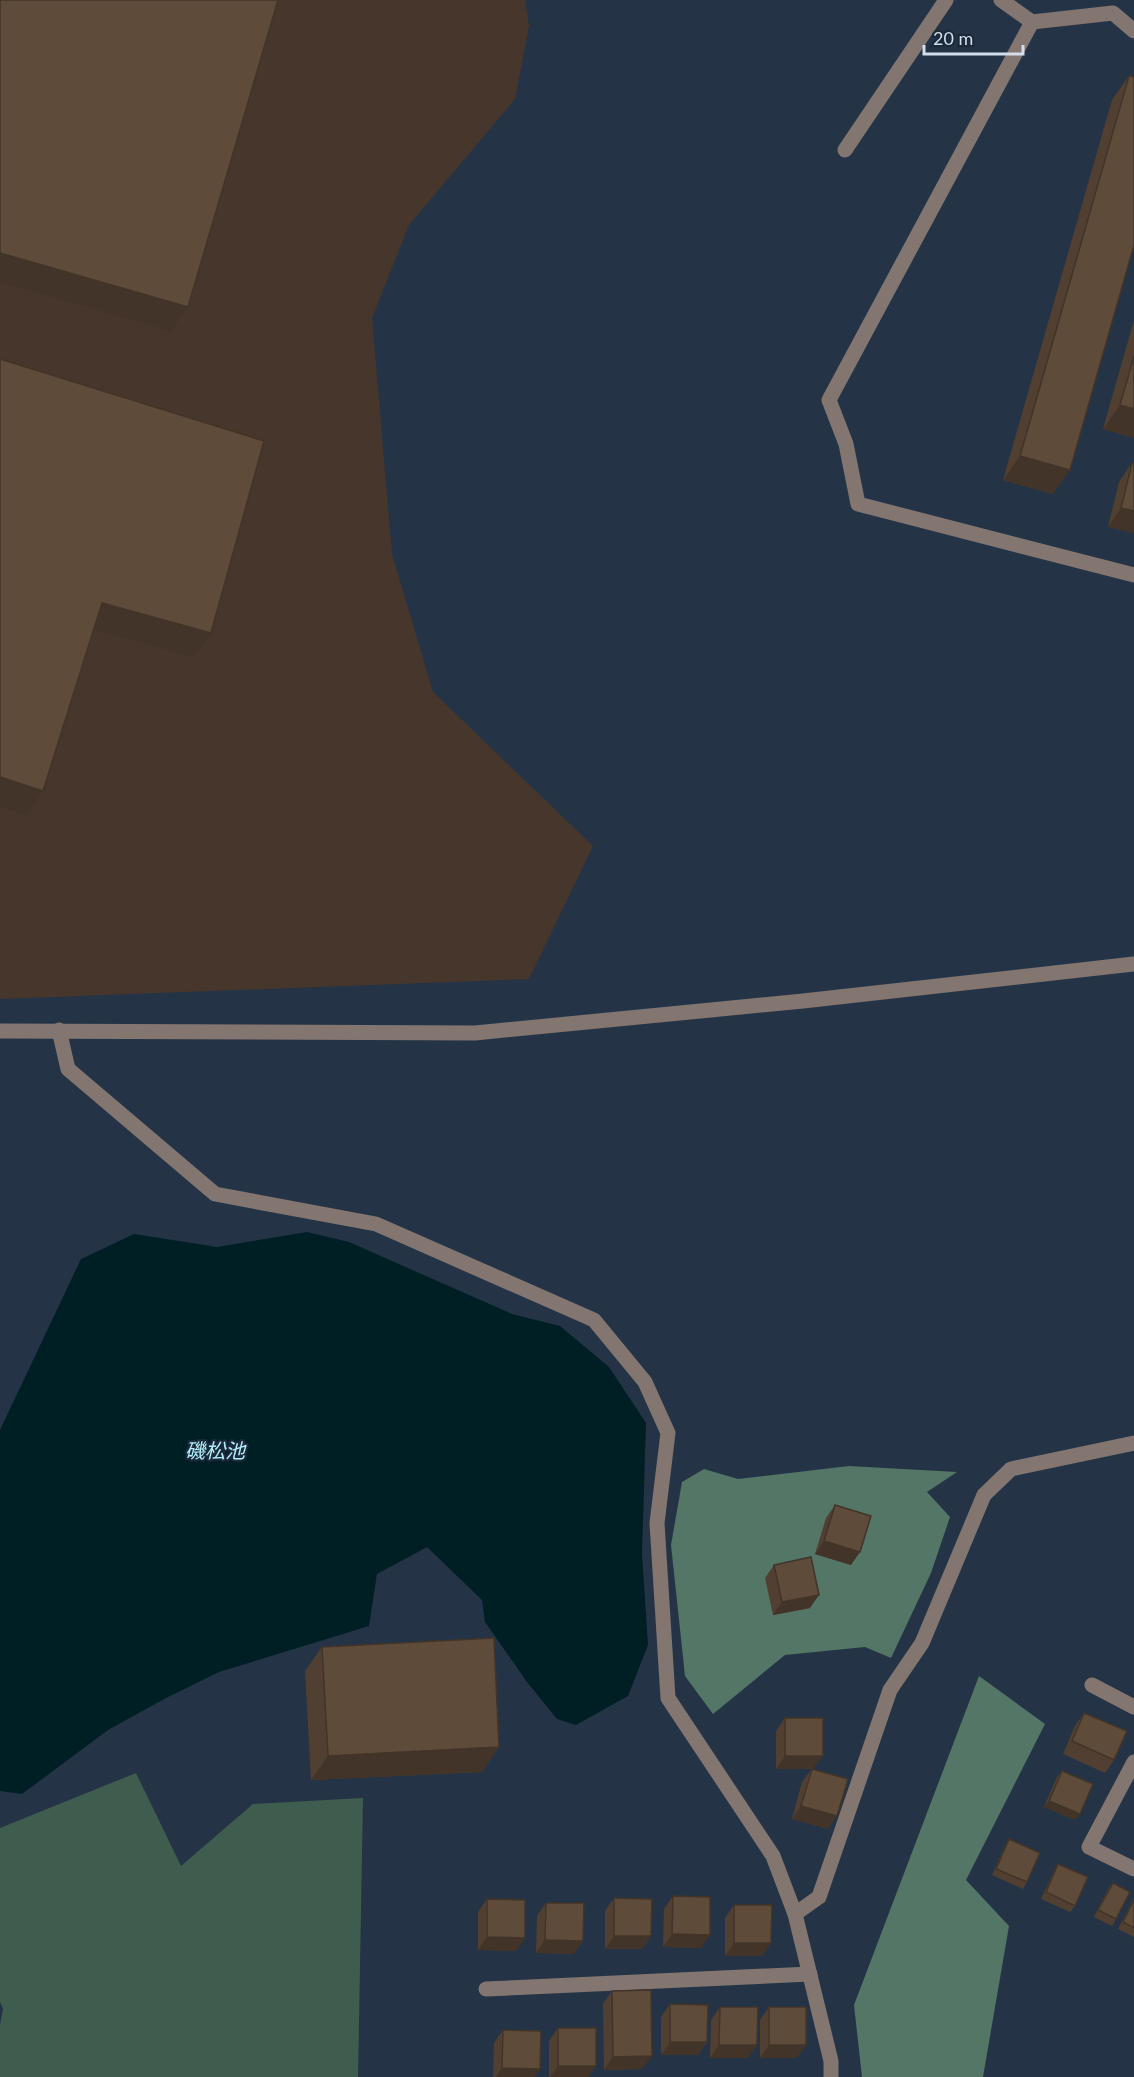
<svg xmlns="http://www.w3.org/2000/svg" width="1134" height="2077" font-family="Lato,'Noto Sans JP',sans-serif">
<rect width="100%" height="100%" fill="#243446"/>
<path fill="#47362b" d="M0,0H525L529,26L515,99L409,225L372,318L392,554L433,692L593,846L529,979L0,999Z"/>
<path fill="#3f5d4f" d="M136,1773L181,1866L253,1804L363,1798L358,2077H0V2025L3,2009L0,2002V1828Z"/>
<g fill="#537666">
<path d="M849,1466L957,1472L927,1492L950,1517L931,1573L891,1658L865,1647L785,1655L713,1714L685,1676L671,1545L682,1482L704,1469L738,1479Z"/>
<path d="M979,1676L1045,1724L966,1880L1009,1926L983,2077H862L854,2005Z"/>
</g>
<path fill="#001f25" d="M307,1232L349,1242L512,1314L560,1326L609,1367L646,1423L642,1554L648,1645L628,1696L576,1725L557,1719L527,1682L485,1622L482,1600L427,1547L377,1574L369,1626L219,1672L166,1698L108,1730L22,1794L0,1791V1430L81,1259L134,1234L217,1247Z"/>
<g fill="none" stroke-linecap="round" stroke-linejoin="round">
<g stroke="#837671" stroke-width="15">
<path d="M1001,0L1032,22L1113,13L1134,31"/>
<path d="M1032,22L829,400L846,444L858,504L1134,575"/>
<path d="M845,150L946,0"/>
<path d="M59,1030L68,1069L215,1194L376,1224L594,1320L645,1382L668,1433L657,1523L668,1698L773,1856L795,1914L831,2061V2077"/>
<path d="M0,1031L475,1033L803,1001L1134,964"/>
<path d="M1092,1685L1134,1707"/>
<path d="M1134,1762L1089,1847L1134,1869"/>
<path d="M795,1914L819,1897L890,1690L922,1643L984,1495L1011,1469L1134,1443"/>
<path d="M486,1989L810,1974"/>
</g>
</g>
<g fill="#514031">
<path d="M1129,76L1053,494L1003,480L1112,100Z"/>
<path d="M1134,320V438L1103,429Z"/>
<path d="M1132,463H1134V533L1108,527L1119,482Z"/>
<path d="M835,1505L851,1565L815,1554L826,1518Z"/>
<path d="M774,1565L810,1608L773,1615L765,1578Z"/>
<path d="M322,1647L482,1772L311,1780L305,1671Z"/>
<path d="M1084,1713L1114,1760L1105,1773L1063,1754L1075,1726Z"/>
<path d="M785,1718L813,1769H776V1731Z"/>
<path d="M812,1769L828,1829L792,1819L802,1782Z"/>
<path d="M1062,1771L1075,1820L1044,1807L1057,1777Z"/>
<path d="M1009,1839L1027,1882L1023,1889L992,1875L1005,1846Z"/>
<path d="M1058,1864L1075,1906L1070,1912L1041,1899L1054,1871Z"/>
<path d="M1113,1883L1116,1919L1112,1926L1094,1917L1108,1889Z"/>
<path d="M673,1896L701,1948L663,1947L664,1909Z"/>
<path d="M614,1898L651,1936L642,1949H605V1911Z"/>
<path d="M1134,1898V1937L1118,1929Z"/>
<path d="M487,1899L516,1951L478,1950V1912Z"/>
<path d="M546,1903L574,1954L536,1953L537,1916Z"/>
<path d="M734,1905L771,1943L762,1956H725V1918Z"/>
<path d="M612,1991L642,2069L604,2070L603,2004Z"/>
<path d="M670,2004L707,2042L698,2055H661V2017Z"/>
<path d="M720,2007L748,2058H710L711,2020Z"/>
<path d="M769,2007L797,2058H760V2020Z"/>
<path d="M558,2028L588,2077H549V2041Z"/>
<path d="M503,2030L540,2069L534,2077H493L494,2043Z"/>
</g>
<g fill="#423428">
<path d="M0,253L188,307L171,331L0,282Z"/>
<path d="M1120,405L1134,409V438L1103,429Z"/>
<path d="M1020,456L1070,470L1053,494L1003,480Z"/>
<path d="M1121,508L1134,511V533L1108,527Z"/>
<path d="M102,603L211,633L194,657L85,627Z"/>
<path d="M0,777L43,791L26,815L0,807Z"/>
<path d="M824,1541L860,1552L851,1565L815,1554Z"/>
<path d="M819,1595L810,1608L773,1615L782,1602Z"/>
<path d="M499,1747L482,1772L311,1780L328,1756Z"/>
<path d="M785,1756H823L813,1769H776Z"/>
<path d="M1049,1801L1080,1814L1075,1820L1044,1807Z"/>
<path d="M801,1806L837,1816L828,1829L792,1819Z"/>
<path d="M672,1934L710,1935L701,1948L663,1947Z"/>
<path d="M614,1936H651L642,1949H605Z"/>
<path d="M487,1937L525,1938L516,1951L478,1950Z"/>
<path d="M545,1940L583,1941L574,1954L536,1953Z"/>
<path d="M734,1943H771L762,1956H725Z"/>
<path d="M670,2042H707L698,2055H661Z"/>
<path d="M719,2045H757L748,2058H710Z"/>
<path d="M769,2045H806L797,2058H760Z"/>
<path d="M652,2056L642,2069L604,2070L613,2057Z"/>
<path d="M558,2066H596L588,2077H550Z"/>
<path d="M502,2068L540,2069L534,2077H496Z"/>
</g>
<g fill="#5e4b39" stroke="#423428" stroke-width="1.5">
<path d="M0,0H278L188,307L0,253Z"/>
<path d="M1129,76L1134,77V245L1070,470L1020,456Z"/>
<path d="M1134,356V409L1120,405Z"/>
<path d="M0,359L264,441L211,633L102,603L43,791L0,777Z"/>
<path d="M1132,463H1134V511L1121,508Z"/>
<path d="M835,1505L871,1516L860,1552L824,1541Z"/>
<path d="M811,1557L819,1595L782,1602L774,1565Z"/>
<path d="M494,1638L499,1747L328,1756L322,1647Z"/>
<path d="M1084,1713L1127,1731L1114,1760L1072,1741Z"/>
<rect x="785" y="1718" width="38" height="38"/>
<path d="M812,1769L848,1779L837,1816L801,1806Z"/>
<path d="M1062,1771L1093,1784L1080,1814L1049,1801Z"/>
<path d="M1009,1839L1040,1853L1027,1882L996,1869Z"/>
<path d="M1058,1864L1088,1877L1075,1906L1046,1892Z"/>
<path d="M1113,1883L1130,1892L1116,1919L1098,1910Z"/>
<path d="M673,1896L710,1897V1935L672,1934Z"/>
<path d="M614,1898L652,1899L651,1936H614Z"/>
<path d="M487,1899L525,1900V1938L487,1937Z"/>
<path d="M1134,1900V1928L1123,1922Z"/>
<path d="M546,1903H584L583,1941L545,1940Z"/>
<path d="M734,1905H772L771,1943H734Z"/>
<path d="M651,1990L652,2056L613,2057L612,1991Z"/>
<path d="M670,2004L708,2005L707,2042H670Z"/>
<path d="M720,2007H758L757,2045H719Z"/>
<rect x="769" y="2007" width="37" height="38"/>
<rect x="558" y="2028" width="38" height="38"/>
<path d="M503,2030L541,2031L540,2069L502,2068Z"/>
</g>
<g text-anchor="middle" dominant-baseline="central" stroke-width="4.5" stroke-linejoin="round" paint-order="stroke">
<g font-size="20" font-style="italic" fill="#b3eefb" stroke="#1b2a3b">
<text x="215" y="1450">磯松池</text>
</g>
</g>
<path d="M924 45v9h99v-9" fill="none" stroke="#d4deea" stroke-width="3"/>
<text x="933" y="45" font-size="18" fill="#d4deea" stroke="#1b2a3b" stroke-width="4.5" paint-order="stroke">20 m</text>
</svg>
